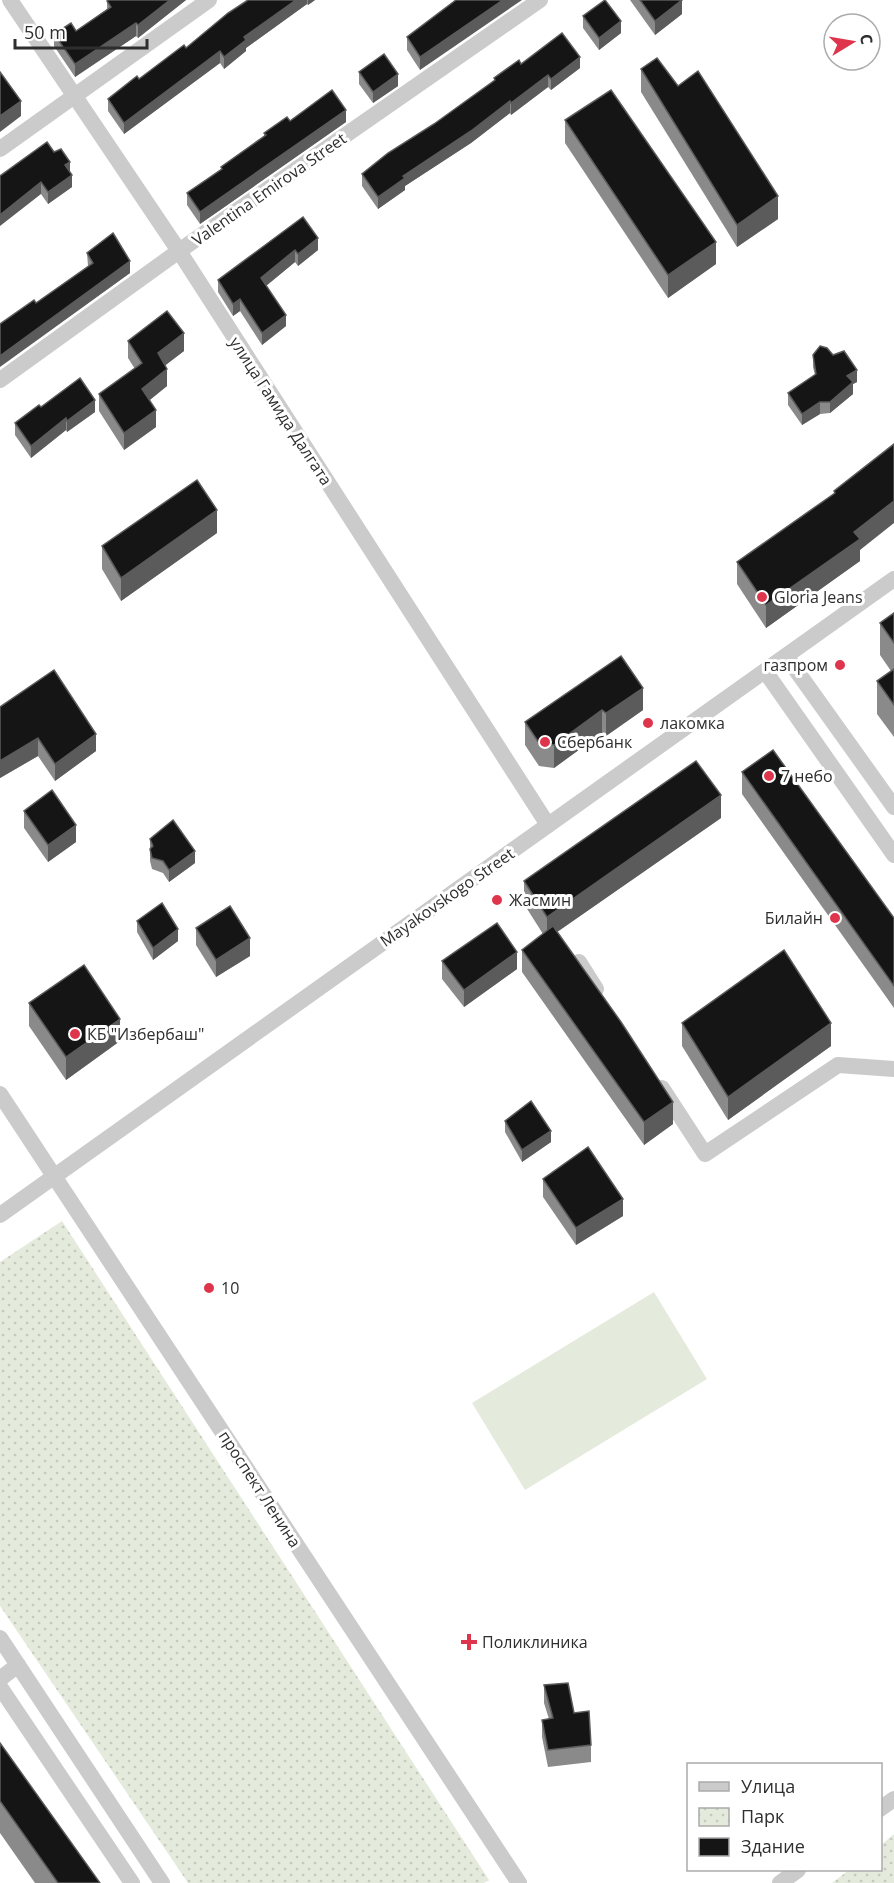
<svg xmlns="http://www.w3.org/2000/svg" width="894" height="1883" font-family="'Open Sans',sans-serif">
<defs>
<pattern id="park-dots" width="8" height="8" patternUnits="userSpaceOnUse" patternTransform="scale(1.5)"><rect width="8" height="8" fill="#e5ebdc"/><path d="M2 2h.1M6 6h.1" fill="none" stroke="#c5cabd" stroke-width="1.8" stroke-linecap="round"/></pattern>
</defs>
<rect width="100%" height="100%" fill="#fff"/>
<g fill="url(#park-dots)">
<path d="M62,1221L489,1880L484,1883H188L0,1606V1262Z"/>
<path d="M894,1834V1883H832L849,1870H880L881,1845Z"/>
</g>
<path fill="#e5ebdc" d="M654,1292L707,1379L525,1490L472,1403Z"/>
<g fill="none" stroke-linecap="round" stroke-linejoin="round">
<g stroke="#cbcbcb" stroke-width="16">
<path d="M10,0L179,251L548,825"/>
<path d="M0,149L209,0"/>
<path d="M0,380L179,251L540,0"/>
<path d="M786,656L894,807"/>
<path d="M765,671L894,855"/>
<path d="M579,962L596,989"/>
<path d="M662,1088L705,1154L838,1065L894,1069"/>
<path d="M0,1094L519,1883"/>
<path d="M0,1215L894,579"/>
<path d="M0,1638L162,1883"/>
<path d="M0,1679L18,1665"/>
<path d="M0,1687L132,1883"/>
<path d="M880,1809L894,1799"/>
<path d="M780,1883L798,1870"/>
</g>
</g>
<g fill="#8a8a8a">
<path d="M186,0L138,38L136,36L75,77L54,46V34L76,31L107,9V1Z"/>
<path d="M248,0H315L308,5L307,4L246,48V51L224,69L220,63L124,134L108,111V99L186,48Z"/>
<path d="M456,0L420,70L407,50V37Z"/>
<path d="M630,0H682V14L655,35Z"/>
<path d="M583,16L621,33L599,50L583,28Z"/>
<path d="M521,64L580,68L551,90L548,87L511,115L510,113L471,143L405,186V190L378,209L362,186V174L434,124L494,81V78Z"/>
<path d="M641,69L778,219L737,247L641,92Z"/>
<path d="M359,72L398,86L373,103L359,84Z"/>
<path d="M565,120L716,264L668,298L565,143Z"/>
<path d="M290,121L346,122L200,224L187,205V193L221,169V167L264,136V133Z"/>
<path d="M70,172L72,187L48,204L41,194L0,176Z"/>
<path d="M303,217L318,250L298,266L295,262L266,286L286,326L262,345L240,311L233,316L218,292V280Z"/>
<path d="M87,253L130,273L6,362L36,303L88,266Z"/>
<path d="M128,341L184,351L165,365L167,386L150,400L156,427L124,450L99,411V394L135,369L128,358Z"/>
<path d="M813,355L857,382L853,384V394L830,413L820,414L802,425L788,405V393L815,375L813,367Z"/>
<path d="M41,407L95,412L67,432L66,430L31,458L15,435V423Z"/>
<path d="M894,444L860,550V561L766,628L737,584V562L834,494V491Z"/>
<path d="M217,533L121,601L102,569V546Z"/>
<path d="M894,613V737L877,714V681L891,671L880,655V623Z"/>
<path d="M621,656L643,710L606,736L602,733L554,768L539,766L525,745V722Z"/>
<path d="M0,707L96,751L55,781L38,756L0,778Z"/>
<path d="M742,772L894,918V1008L742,794Z"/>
<path d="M24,811L76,842L48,862L24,828Z"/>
<path d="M721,818L557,932L673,1124L644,1145L522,972V950L543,934L524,904V881Z"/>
<path d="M150,839L195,863L169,882L163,873L152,869L150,861Z"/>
<path d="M137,921L178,941L153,960L137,932Z"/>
<path d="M196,928L250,956L216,977L196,945Z"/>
<path d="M442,961L517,969L464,1007L442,979Z"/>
<path d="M29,1003L120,1041L66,1080L29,1026Z"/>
<path d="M682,1023L831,1046L728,1120L682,1046Z"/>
<path d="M505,1121L551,1142L522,1162L505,1132Z"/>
<path d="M543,1179L623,1216L576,1245L543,1197Z"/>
<path d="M544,1685L574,1713L591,1745V1762L548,1767L542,1737V1720L549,1719L544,1703Z"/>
<path d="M0,1743L100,1883H35L0,1833Z"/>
</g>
<g fill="#5b5b5b">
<path d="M170,0H186L138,38V25Z"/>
<path d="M296,0H307V4L246,48V51L224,69V57L244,37Z"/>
<path d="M308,0H315L308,5Z"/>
<path d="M503,0H522L420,70V57Z"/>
<path d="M682,0V14L655,35V21Z"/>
<path d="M621,21V33L599,50V38Z"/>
<path d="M136,23V36L75,77V64Z"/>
<path d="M220,51V63L124,134V123Z"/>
<path d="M580,57V68L551,90V79Z"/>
<path d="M398,74V86L373,103V92Z"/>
<path d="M548,75V87L511,115V103Z"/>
<path d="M21,101V116L0,132V116Z"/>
<path d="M510,101V113L471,143L405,186V190L378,209V197L403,176Z"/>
<path d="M346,110V122L200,224V212Z"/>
<path d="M70,162V174L65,165Z"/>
<path d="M72,175V187L48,204V192Z"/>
<path d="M41,182V194L0,226V215Z"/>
<path d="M778,196V219L737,247V225Z"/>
<path d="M318,238V250L298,266V254Z"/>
<path d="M716,242V264L668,298V275Z"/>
<path d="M295,250V262L261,290V278Z"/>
<path d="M130,261V273L0,367V356L6,351Z"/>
<path d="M240,299V311L233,316V304Z"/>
<path d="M286,315V326L262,345V333Z"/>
<path d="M184,333V351L158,371V353Z"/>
<path d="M167,369V386L142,406V389Z"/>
<path d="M857,370V382L853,384V394L830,413V402L847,376Z"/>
<path d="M95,400V412L67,432V421Z"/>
<path d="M820,402V414L802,425V414Z"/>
<path d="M156,410V427L124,450V433Z"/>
<path d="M66,418V430L31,458V446Z"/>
<path d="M894,501V523L860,550V561L766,628V605L854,532Z"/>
<path d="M217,510V533L121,601V578Z"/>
<path d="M643,688V710L606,736V713Z"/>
<path d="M602,710V733L554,768V745Z"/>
<path d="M96,734V751L55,781V764Z"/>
<path d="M38,738V756L0,778V761Z"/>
<path d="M721,795V818L547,939V917Z"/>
<path d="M76,825V842L48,862V845Z"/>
<path d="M195,851V863L169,882V870Z"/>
<path d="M178,929V941L153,960V948Z"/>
<path d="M250,938V956L216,977V960Z"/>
<path d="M517,952V969L464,1007V990Z"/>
<path d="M120,1019V1041L66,1080V1057Z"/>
<path d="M831,1023V1046L728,1120V1097Z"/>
<path d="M673,1102V1124L644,1145V1122Z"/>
<path d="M551,1131V1142L522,1162V1150Z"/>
<path d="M623,1199V1216L576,1245V1228Z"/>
</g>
<g fill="#151515" stroke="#5b5b5b" stroke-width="1.5">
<path d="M108,0H170L138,25L136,23L75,64L54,34L71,23L76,31L111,7L107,1Z"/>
<path d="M248,0H296L244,37L246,40L224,57L220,51L124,123L108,99L137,76L139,79L184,45L186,48L228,13Z"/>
<path d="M456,0H503L420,57L407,37Z"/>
<path d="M605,0L621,21L599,38L583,16Z"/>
<path d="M640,0H682L655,21Z"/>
<path d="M562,33L580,57L551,79L548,75L511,103L510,101L471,131L403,176L405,178L378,197L362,174L388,153L434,124L495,80L494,78L519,60L521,64Z"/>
<path d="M384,54L398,74L373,92L359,72Z"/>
<path d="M657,58L678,86L698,71L778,196L737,225L641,69Z"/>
<path d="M0,72L21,101L0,116Z"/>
<path d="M332,90L346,110L200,212L187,193L222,169L221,167L266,135L264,133L287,117L290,121Z"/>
<path d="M611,90L716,242L668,275L565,120Z"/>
<path d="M47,142L54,152L61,149L70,162L65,165L72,175L48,192L41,182L0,215V176Z"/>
<path d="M303,217L318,238L298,254L295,250L261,278L286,315L262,333L240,299L233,304L218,280Z"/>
<path d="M113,233L130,261L0,356V324L34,300L36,303L93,263L87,253Z"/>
<path d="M167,311L184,333L158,353L167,369L142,389L156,410L124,433L99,394L142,363L128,341Z"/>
<path d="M820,346L827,348L833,355L844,351L857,370L847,376L853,382L830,402H820L802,414L788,393L816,374L813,355Z"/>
<path d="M80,378L95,400L67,421L66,418L31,446L15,423L39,405L41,407Z"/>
<path d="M894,444V501L854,532L860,539L766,605L737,562L835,493L834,491Z"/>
<path d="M197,480L217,510L121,578L102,546Z"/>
<path d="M894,613V643L880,623Z"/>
<path d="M621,656L643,688L606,713L602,710L554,745L539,743L525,722Z"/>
<path d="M894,669V705L877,681Z"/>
<path d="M54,670L96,734L55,764L38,738L0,761V707Z"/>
<path d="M773,750L894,918V986L742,772Z"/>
<path d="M696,761L721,795L547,917L524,881Z"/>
<path d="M52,790L76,825L48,845L24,811Z"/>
<path d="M173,820L195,851L169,870L163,861L152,858L150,849L153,846L150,839Z"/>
<path d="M162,903L178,929L153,948L137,921Z"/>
<path d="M230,906L250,938L216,960L196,928Z"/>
<path d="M497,923L517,952L464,990L442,961Z"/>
<path d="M553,926L621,1022L673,1102L644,1122L522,950Z"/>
<path d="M784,950L831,1023L728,1097L682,1023Z"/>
<path d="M84,965L120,1019L66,1057L29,1003Z"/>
<path d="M531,1101L551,1131L522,1150L505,1121Z"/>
<path d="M588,1147L623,1199L576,1228L543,1179Z"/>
<path d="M568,1683L574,1713L589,1711L591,1745L548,1750L542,1720L553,1718L544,1685Z"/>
<path d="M0,1743L100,1883H58L0,1801Z"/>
</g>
<g fill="#df354c" stroke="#fff" stroke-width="2">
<circle cx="762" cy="597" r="6"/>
<circle cx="840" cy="665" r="6"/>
<circle cx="648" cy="723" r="6"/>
<circle cx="545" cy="742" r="6"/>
<circle cx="769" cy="776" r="6"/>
<circle cx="497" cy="900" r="6"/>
<circle cx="835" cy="918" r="6"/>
<circle cx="75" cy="1034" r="6"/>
<circle cx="209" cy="1288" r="6"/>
<path d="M466 1633h6v6h6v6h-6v6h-6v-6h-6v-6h6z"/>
</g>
<g text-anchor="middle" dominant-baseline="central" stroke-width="6" stroke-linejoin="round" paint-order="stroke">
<g font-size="16" fill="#2e2e2e" stroke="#fff">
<text transform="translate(269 189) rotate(-35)">Valentina Emirova Street</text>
<text transform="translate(281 411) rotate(57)">улица Гамида Далгата</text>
<text transform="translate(447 897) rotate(-35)">Mayakovskogo Street</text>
<text transform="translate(260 1489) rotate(57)">проспект Ленина</text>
</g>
<g font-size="16" fill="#2e2e2e" stroke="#fff" text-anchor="start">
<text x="774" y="597">Gloria Jeans</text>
<text x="828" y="665" text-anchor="end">газпром</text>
<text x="660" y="723">лакомка</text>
<text x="557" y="742">Сбербанк</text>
<text x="781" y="776">7 небо</text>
<text x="509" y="900">Жасмин</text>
<text x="823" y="918" text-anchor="end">Билайн</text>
<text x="87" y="1034">КБ "Избербаш"</text>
<text x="221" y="1288">10</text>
<text x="482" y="1642">Поликлиника</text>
</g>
</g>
<rect x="687" y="1763" width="195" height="108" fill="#ffffff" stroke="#ababab" stroke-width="1.5"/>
<rect x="699" y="1782" width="30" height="9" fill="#cbcbcb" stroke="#ababab" stroke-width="1.5"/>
<text x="741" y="1793" font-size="18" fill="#2e2e2e">Улица</text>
<rect x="699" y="1808" width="30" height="18" fill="url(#park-dots)" stroke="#ababab" stroke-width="1.5"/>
<text x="741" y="1823" font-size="18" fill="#2e2e2e">Парк</text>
<rect x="699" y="1838" width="30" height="18" fill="#151515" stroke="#ababab" stroke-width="1.5"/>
<text x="741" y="1853" font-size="18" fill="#2e2e2e">Здание</text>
<g transform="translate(852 42) rotate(79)"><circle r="28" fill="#ffffff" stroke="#ababab" stroke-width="1.5"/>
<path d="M0-4.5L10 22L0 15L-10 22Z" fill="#df354c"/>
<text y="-9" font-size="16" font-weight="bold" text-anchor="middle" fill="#2e2e2e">С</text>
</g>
<path d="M15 39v9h132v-9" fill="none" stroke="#2e2e2e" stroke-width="3"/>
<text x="24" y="39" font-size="18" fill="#2e2e2e" stroke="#ffffff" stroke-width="4.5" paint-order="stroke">50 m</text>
</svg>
